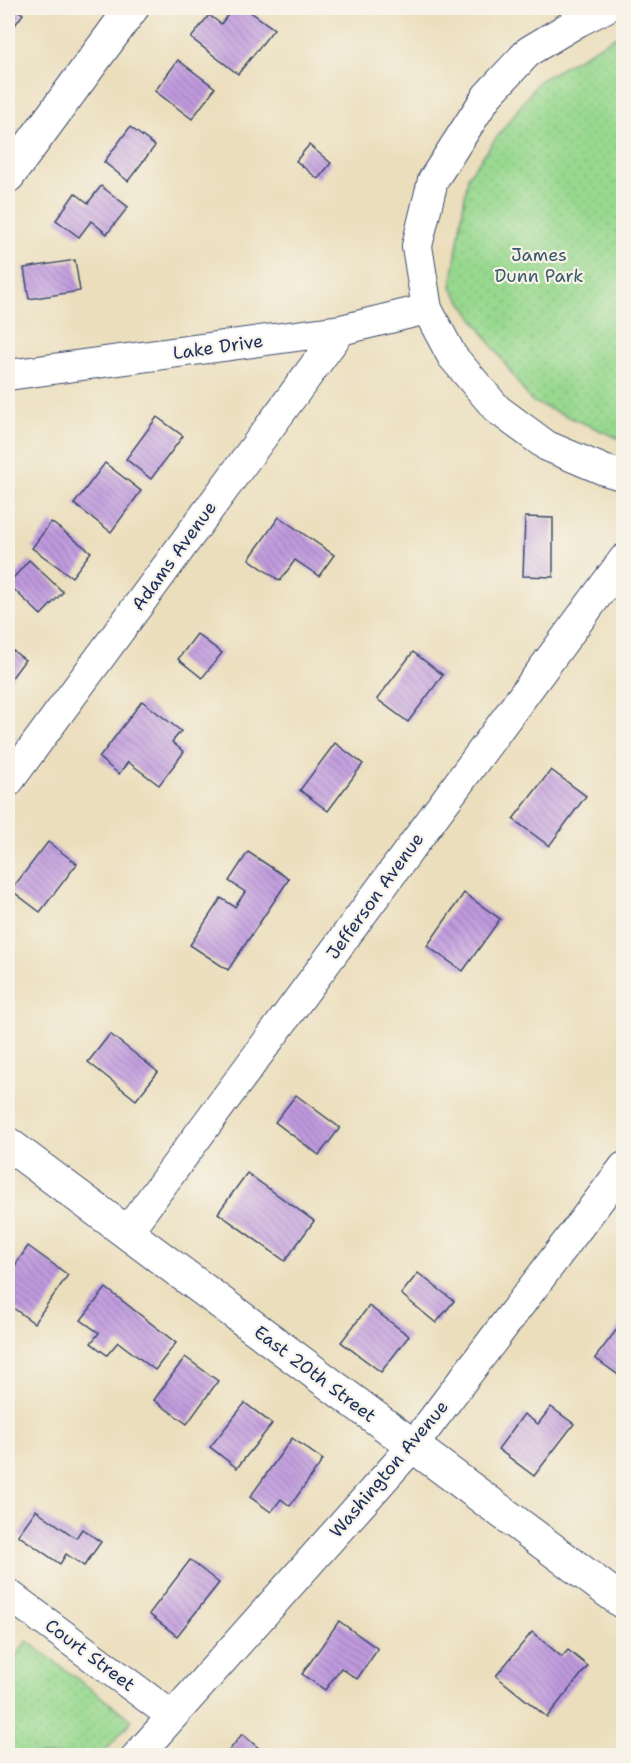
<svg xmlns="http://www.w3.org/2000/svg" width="631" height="1763" font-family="'Shantell Sans',sans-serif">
<defs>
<pattern id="park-dots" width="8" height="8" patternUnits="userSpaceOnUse" patternTransform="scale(1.5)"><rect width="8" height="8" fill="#97d88e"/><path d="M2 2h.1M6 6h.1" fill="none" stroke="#82ba7d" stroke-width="1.8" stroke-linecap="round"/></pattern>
<pattern id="building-back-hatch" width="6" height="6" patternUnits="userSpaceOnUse" patternTransform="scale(1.5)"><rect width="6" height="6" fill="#c09ade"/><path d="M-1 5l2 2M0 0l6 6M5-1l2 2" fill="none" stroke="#9b7eb7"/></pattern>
</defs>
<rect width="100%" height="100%" fill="#f7f3e8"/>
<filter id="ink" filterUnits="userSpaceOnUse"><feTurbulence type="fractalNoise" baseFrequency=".0167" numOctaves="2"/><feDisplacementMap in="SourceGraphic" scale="12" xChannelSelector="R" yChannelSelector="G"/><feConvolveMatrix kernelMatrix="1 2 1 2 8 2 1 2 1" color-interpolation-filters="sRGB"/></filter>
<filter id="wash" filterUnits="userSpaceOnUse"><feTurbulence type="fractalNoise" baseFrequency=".008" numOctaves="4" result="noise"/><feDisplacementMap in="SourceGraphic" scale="24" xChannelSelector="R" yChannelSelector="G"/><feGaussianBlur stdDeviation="1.35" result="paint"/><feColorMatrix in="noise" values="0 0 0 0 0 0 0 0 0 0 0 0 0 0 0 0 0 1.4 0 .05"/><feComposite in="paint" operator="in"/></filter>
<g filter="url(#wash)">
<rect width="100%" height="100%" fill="#ebdebc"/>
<g fill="url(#park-dots)" stroke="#598476" stroke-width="1.5">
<path d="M623,32V440L531,401L451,287L468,176L539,81Z"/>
<path d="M27,1641L132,1720L101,1755H8V1666Z"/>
</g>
<g id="blocks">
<g fill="url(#building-back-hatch)">
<path d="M8,8H14L23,14L8,35Z"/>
<path d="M233,8H245L274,29L238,74L191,38L209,15L221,24Z"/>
<path d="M178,60L215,88L192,119L155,91Z"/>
<path d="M130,127L155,146L128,181L104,162Z"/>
<path d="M309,145L331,163L318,179L296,161Z"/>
<path d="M101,186L128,207L107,234L91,221L79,237L56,220L75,193L88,203Z"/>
<path d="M75,260L80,291L29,299L24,268Z"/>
<path d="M157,417L183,436L151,479L126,459Z"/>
<path d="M105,463L141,491L111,532L74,504Z"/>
<path d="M279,517L334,555L319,576L295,560L280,581L249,559Z"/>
<path d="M525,517L553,518V577L523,576Z"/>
<path d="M51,522L91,552L72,577L32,548Z"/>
<path d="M29,560L63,592L41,615L8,584Z"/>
<path d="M197,634L222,653L202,678L178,659Z"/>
<path d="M8,647L25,660L8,683Z"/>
<path d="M413,652L443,675L408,722L377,699Z"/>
<path d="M142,701L181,731L172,742L184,752L159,785L128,762L119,774L99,758Z"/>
<path d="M335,743L363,764L328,811L300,790Z"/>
<path d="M551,770L586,796L549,846L513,819Z"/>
<path d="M48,842L77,864L40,912L11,890Z"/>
<path d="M248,852L289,879L228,970L190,945L221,898L235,907L245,892L229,881Z"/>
<path d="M464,893L500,919L463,971L427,946Z"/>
<path d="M110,1034L158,1072L136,1100L88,1062Z"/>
<path d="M296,1095L340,1128L319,1155L275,1122Z"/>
<path d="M247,1173L314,1221L285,1261L218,1213Z"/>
<path d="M28,1246L68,1275L34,1323L8,1304V1276Z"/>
<path d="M418,1273L454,1301L436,1323L401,1294Z"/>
<path d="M106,1288L176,1343L155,1370L118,1342L107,1355L91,1343L99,1333L81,1320Z"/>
<path d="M369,1306L409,1336L381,1372L341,1342Z"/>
<path d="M624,1320V1379L595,1358Z"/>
<path d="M185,1357L218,1381L187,1424L154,1400Z"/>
<path d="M245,1403L272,1424L237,1468L210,1447Z"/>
<path d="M551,1407L574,1424L534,1476L498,1449L524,1414L538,1424Z"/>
<path d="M292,1438L323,1460L290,1506L281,1499L271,1512L250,1497Z"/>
<path d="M36,1510L76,1538L82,1529L101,1542L84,1566L66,1554L60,1564L18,1535Z"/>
<path d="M190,1560L219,1583L177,1636L149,1614Z"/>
<path d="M339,1621L378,1649L357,1679L341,1668L325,1690L302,1674Z"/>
<path d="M532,1632L562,1657L568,1650L588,1666L547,1717L496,1676Z"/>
<path d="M242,1734L268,1756H225Z"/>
</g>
</g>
</g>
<g filter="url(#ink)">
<use href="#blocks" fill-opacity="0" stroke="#3a496c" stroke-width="1.5"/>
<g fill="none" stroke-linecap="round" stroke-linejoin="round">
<g stroke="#3a496c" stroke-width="32">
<g id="minor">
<path d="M605,8L579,21L529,51L487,96L433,180L417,246L427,309L452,356L497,409L547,446L604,470L624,476"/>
<path d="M8,375L341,330L427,309"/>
<path d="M8,782L341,330"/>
<path d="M127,1232L624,559"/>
<path d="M8,1594L172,1716"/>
<path d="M137,1756L412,1447L624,1167"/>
</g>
</g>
<g stroke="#3a496c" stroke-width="35">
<g id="tertiary">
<path d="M8,176L132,8"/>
<path d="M8,1144L624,1603"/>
</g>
</g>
<use href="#minor" stroke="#fff" stroke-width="30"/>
<use href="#tertiary" stroke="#fff" stroke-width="33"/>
</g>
</g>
<g text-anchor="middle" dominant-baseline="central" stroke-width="4.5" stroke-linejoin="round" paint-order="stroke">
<g font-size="18" fill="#3a596a" stroke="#f7f3e8">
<text x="539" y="255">James<tspan x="539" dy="21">Dunn Park</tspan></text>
</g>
<g font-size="18" fill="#1b2f5e" stroke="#f7f3e8">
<text transform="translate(218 347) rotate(-8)">Lake Drive</text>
<text transform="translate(174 556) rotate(-54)">Adams Avenue</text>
<text transform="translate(375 896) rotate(-54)">Jefferson Avenue</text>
<text transform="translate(315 1374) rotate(37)">East 20th Street</text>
<text transform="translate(389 1469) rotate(-50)">Washington Avenue</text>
<text transform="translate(90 1655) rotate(37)">Court Street</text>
</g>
</g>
<rect width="631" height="1763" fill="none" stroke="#f7f3e8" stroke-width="30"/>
</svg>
